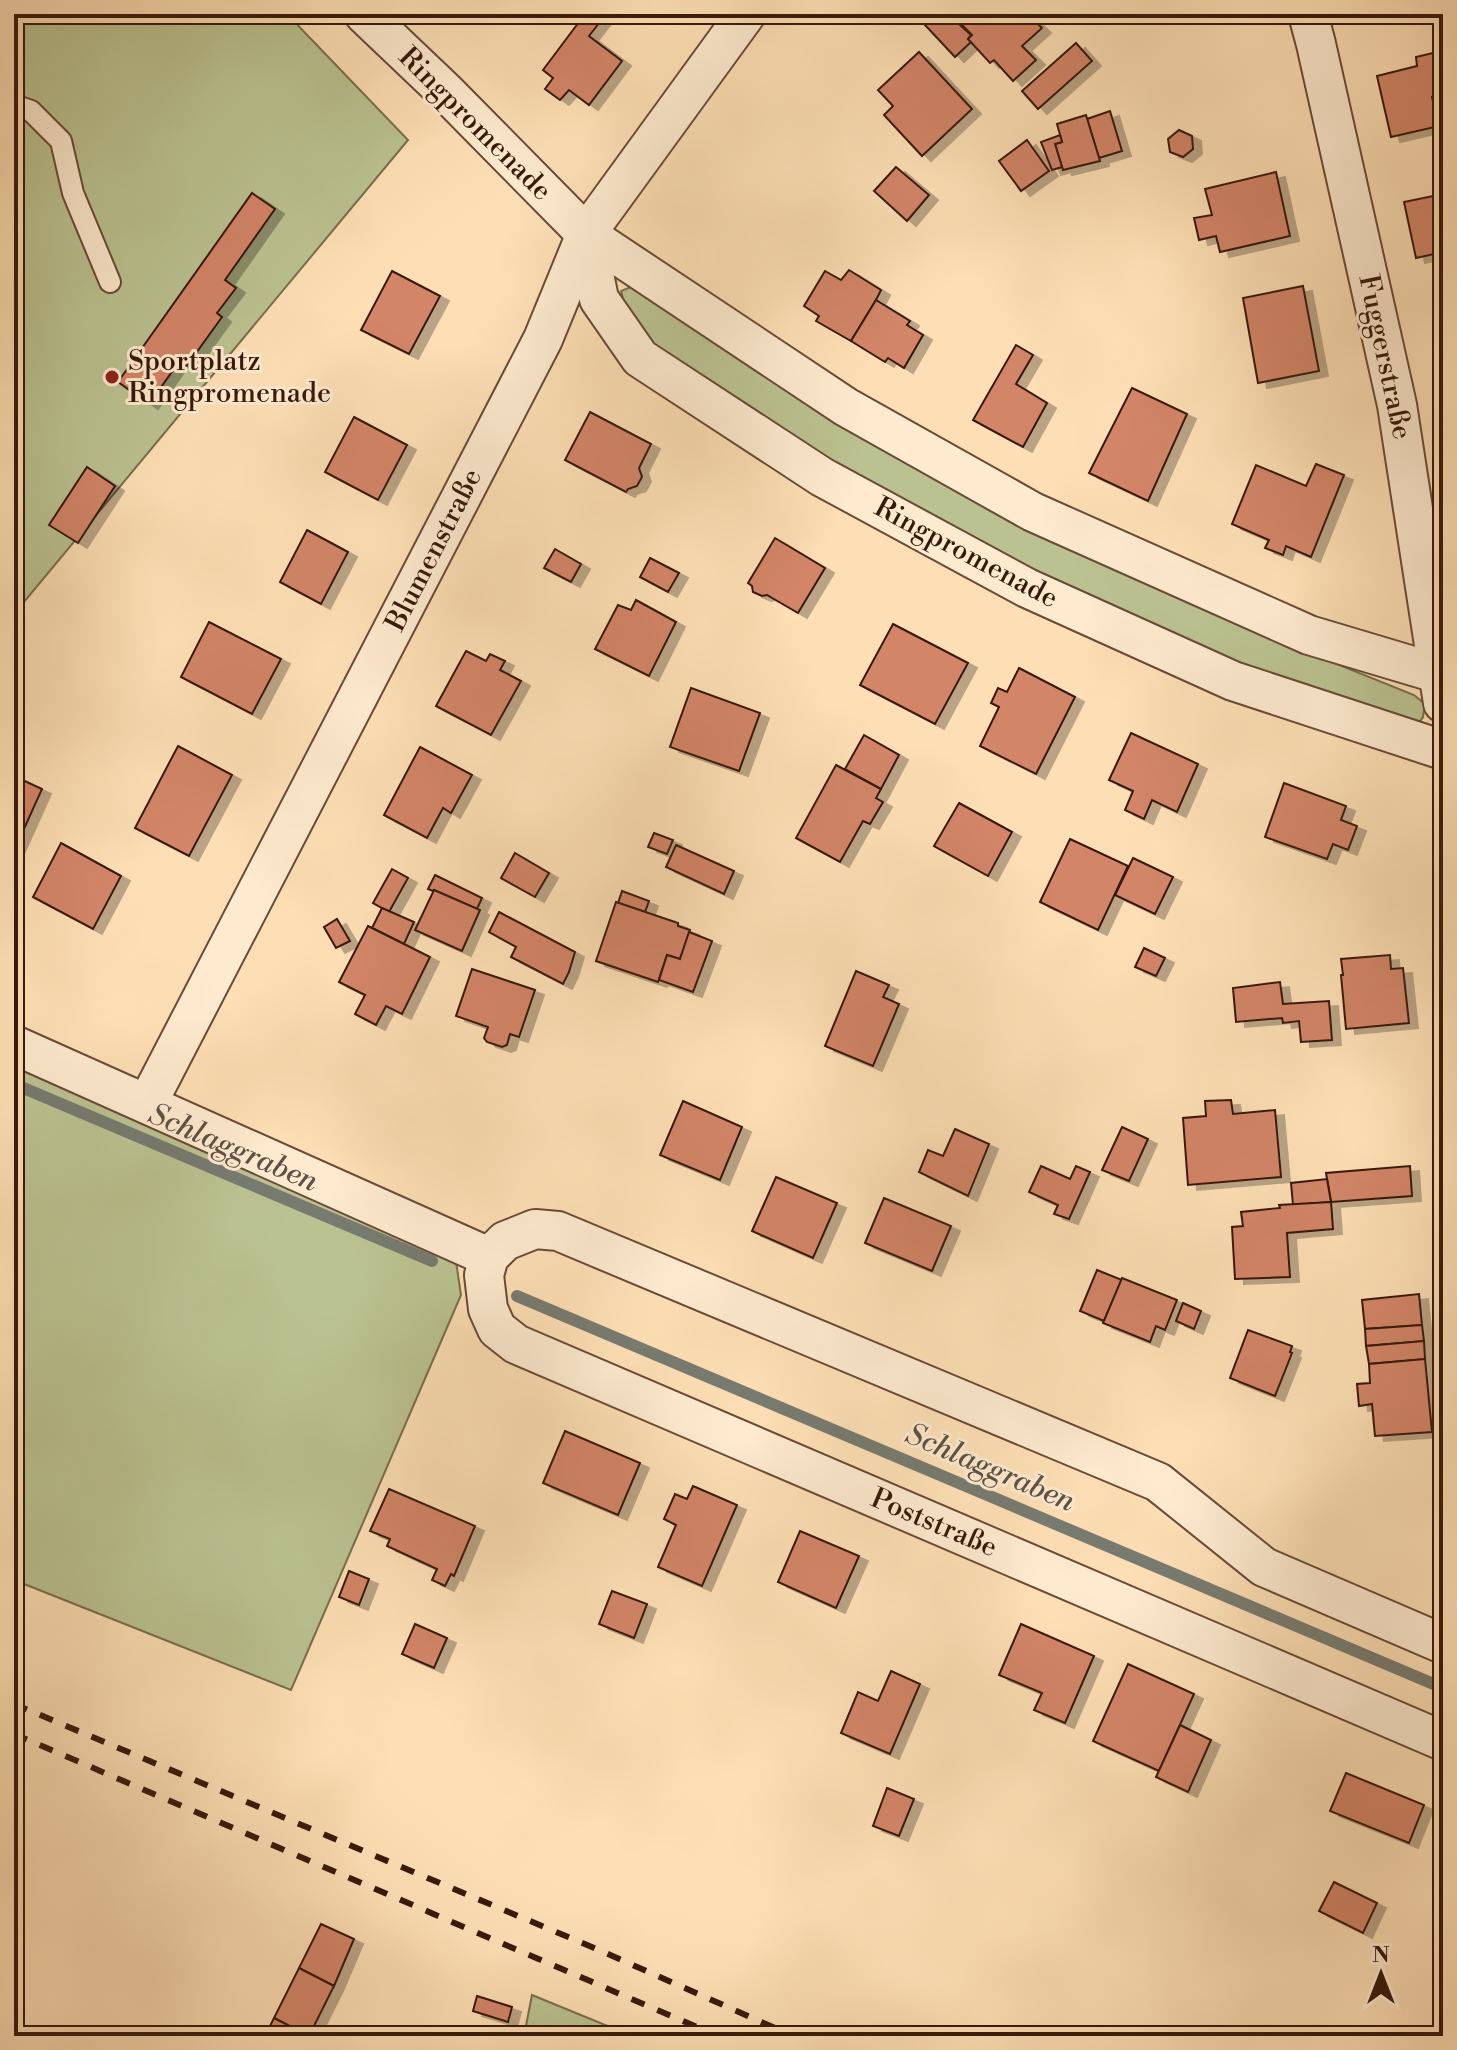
<svg xmlns="http://www.w3.org/2000/svg" width="1457" height="2050" font-family="'Libre Bodoni',serif">
<defs>
<filter id="shadow"><feDropShadow dx="9" dy="5" stdDeviation="0" flood-color="#0004"/></filter>
</defs>
<rect width="100%" height="100%" fill="#fedfb5"/>
<filter id="stains"><feTurbulence type="fractalNoise" baseFrequency=".0025" numOctaves="4"/><feColorMatrix values="0 0 0 0 .2 0 0 0 0 .09 0 0 0 0 .02 0 0 0 .5 -.17"/></filter>
<radialGradient id="worn" r=".72"><stop offset=".6" stop-color="#630" stop-opacity="0"/><stop offset="1" stop-color="#630" stop-opacity=".3"/></radialGradient>
<g fill="#bbc291" stroke="#796e4e" stroke-width="2">
<path d="M14,14H287L408,140L14,614Z"/>
<path d="M633,286L1250,629L1414,695L1425,704L1423,717L1416,727L1348,706L1104,610L918,512L764,422L662,351L638,330L625,307L621,291Z"/>
<path d="M14,1055L454,1248L461,1295L291,1690L14,1580Z"/>
<path d="M532,1995L632,2036H524Z"/>
</g>
<g fill="none" stroke-linecap="round" stroke-linejoin="round">
<g stroke="#777b70" stroke-width="12">
<path d="M14,1084L432,1261"/>
<path d="M517,1296L1443,1688"/>
</g>
</g>
<g fill="#d38568" stroke="#37190b" stroke-width="2" filter="url(#shadow)">
<path d="M585,14H598L603,18L589,36L622,61L589,105L569,90L560,100L545,89L553,78L543,70Z"/>
<path d="M936,14H948L971,35L968,39L971,42L955,57L925,25Z"/>
<path d="M963,14H1028L1042,28L1022,46L1036,60L1013,81L994,60L990,63L968,39L972,35L957,20Z"/>
<path d="M1076,43L1092,61L1038,109L1022,91Z"/>
<path d="M919,52L972,109L922,156L884,115L893,106L878,90Z"/>
<path d="M1433,53L1436,62L1443,60V94L1432,97L1439,126L1391,137L1377,76L1417,66L1416,57Z"/>
<path d="M1110,111L1122,151L1099,158L1087,119Z"/>
<path d="M1086,115L1100,161L1063,170L1055,144L1062,142L1057,124Z"/>
<path d="M1179,130L1192,136L1193,149L1183,157L1170,152L1168,139Z"/>
<path d="M1060,135L1062,142L1055,144L1062,167L1052,170L1041,142Z"/>
<path d="M1027,140L1049,171L1021,191L999,161Z"/>
<path d="M896,167L929,195L907,221L874,191Z"/>
<path d="M1276,172L1290,236L1220,252L1216,236L1199,240L1194,218L1212,215L1205,189Z"/>
<path d="M252,193L275,209L225,280L236,288L217,313L222,317L186,367L179,362L149,404L118,382Z"/>
<path d="M1443,194V252L1416,258L1404,202Z"/>
<path d="M849,270L881,290L876,300L851,341L816,321L819,316L804,306L825,271L841,280Z"/>
<path d="M392,271L440,296L409,354L361,330Z"/>
<path d="M1303,286L1319,371L1258,383L1243,298Z"/>
<path d="M876,300L910,321L907,325L923,335L904,368L888,358L885,362L851,341Z"/>
<path d="M1016,345L1033,355L1016,384L1047,403L1023,447L973,420Z"/>
<path d="M1132,388L1187,414L1148,501L1089,473Z"/>
<path d="M590,412L651,444L639,468L642,477L637,486L628,489L626,492L565,460Z"/>
<path d="M354,417L407,445L378,500L325,472Z"/>
<path d="M1316,464L1344,475L1311,557L1286,546L1283,555L1265,548L1269,540L1232,524L1256,465L1306,486Z"/>
<path d="M87,467L115,486L78,543L49,525Z"/>
<path d="M307,530L348,552L321,604L280,582Z"/>
<path d="M775,538L825,568L798,613L767,595L762,596L753,592L752,586L748,583Z"/>
<path d="M555,549L581,564L571,582L544,568Z"/>
<path d="M650,558L679,573L668,592L640,577Z"/>
<path d="M636,600L676,622L649,676L595,649L618,605L631,610Z"/>
<path d="M209,622L281,659L252,714L181,677Z"/>
<path d="M893,624L968,663L935,724L860,685Z"/>
<path d="M466,651L486,661L490,654L505,661L500,670L521,681L491,735L436,706Z"/>
<path d="M1019,668L1075,697L1036,774L980,746L999,707L991,703L998,688L1007,692Z"/>
<path d="M691,688L760,713L739,771L670,747Z"/>
<path d="M1131,733L1198,764L1177,812L1152,800L1144,819L1125,810L1133,791L1109,780Z"/>
<path d="M864,735L899,755L881,789L845,769Z"/>
<path d="M178,746L232,775L189,856L135,828Z"/>
<path d="M420,747L472,775L451,813L443,808L427,838L384,815Z"/>
<path d="M836,765L881,789L876,798L883,802L870,824L863,821L840,862L796,838Z"/>
<path d="M14,776L42,789L14,851Z"/>
<path d="M1284,783L1346,806L1341,820L1357,826L1348,850L1333,844L1327,859L1265,837Z"/>
<path d="M959,803L1012,832L988,876L934,846Z"/>
<path d="M654,833L673,840L667,854L648,847Z"/>
<path d="M1070,839L1128,866L1098,930L1040,902Z"/>
<path d="M61,843L121,876L93,929L33,897Z"/>
<path d="M676,845L734,871L724,894L666,867Z"/>
<path d="M515,853L549,873L535,897L501,878Z"/>
<path d="M1133,858L1173,877L1155,914L1115,895Z"/>
<path d="M392,869L408,878L389,912L373,903Z"/>
<path d="M435,875L482,898L477,909L434,890L433,891L428,889Z"/>
<path d="M434,890L480,910L462,951L415,930Z"/>
<path d="M622,891L649,901L645,912L618,903Z"/>
<path d="M616,902L678,923V926L690,930L680,959L667,955L658,982L596,961Z"/>
<path d="M382,908L414,922L404,944L372,928Z"/>
<path d="M499,912L575,952L569,972L563,984L511,957L516,947L489,932Z"/>
<path d="M337,919L350,941L336,948L324,927Z"/>
<path d="M368,926L430,957L402,1014L386,1006L376,1025L355,1014L365,995L339,982Z"/>
<path d="M689,932L712,941L693,992L659,980L667,955L680,959Z"/>
<path d="M1144,948L1165,958L1156,976L1135,967Z"/>
<path d="M1390,955L1391,969L1403,968L1409,1023L1346,1029L1341,975H1343L1341,959Z"/>
<path d="M472,969L535,990L519,1037L510,1034L507,1045L502,1047L487,1042L484,1038L488,1027L456,1016Z"/>
<path d="M856,971L889,985L883,997L899,1004L873,1066L825,1046Z"/>
<path d="M1280,982L1283,1004L1329,1001L1332,1040L1301,1042L1299,1021L1283,1023L1282,1018L1236,1022L1233,988Z"/>
<path d="M1231,1100L1233,1114L1275,1110L1281,1177L1188,1185L1183,1118L1206,1116L1205,1101Z"/>
<path d="M683,1101L742,1127L720,1180L660,1155Z"/>
<path d="M1122,1127L1148,1139L1129,1181L1102,1170Z"/>
<path d="M955,1129L989,1144L968,1196L919,1172L928,1150L943,1156Z"/>
<path d="M1041,1166L1070,1179L1076,1166L1090,1172L1069,1219L1054,1214L1058,1205L1029,1192Z"/>
<path d="M1410,1166L1412,1196L1331,1202L1326,1173Z"/>
<path d="M776,1177L837,1203L813,1258L752,1231Z"/>
<path d="M1327,1179L1331,1202L1293,1205L1291,1183Z"/>
<path d="M884,1198L951,1226L932,1271L865,1243Z"/>
<path d="M1331,1202L1333,1229L1287,1233L1290,1277L1235,1279L1232,1227L1243,1226L1241,1212L1280,1208L1279,1205Z"/>
<path d="M1097,1270L1122,1280L1104,1321L1080,1311Z"/>
<path d="M1122,1278L1177,1300L1165,1330L1156,1326L1150,1342L1103,1323Z"/>
<path d="M1419,1294L1422,1325L1365,1329L1362,1300Z"/>
<path d="M1183,1303L1201,1311L1194,1329L1176,1321Z"/>
<path d="M1422,1325L1424,1341L1366,1346L1365,1329Z"/>
<path d="M1248,1330L1292,1346L1290,1352L1292,1353L1275,1396L1230,1378Z"/>
<path d="M1424,1341L1425,1359L1369,1364L1366,1346Z"/>
<path d="M1425,1359L1432,1432L1375,1436L1372,1404L1359,1406L1357,1384L1370,1383L1369,1364Z"/>
<path d="M565,1431L640,1463L618,1515L543,1483Z"/>
<path d="M693,1486L737,1505L702,1586L658,1567L676,1525L664,1519L675,1494L687,1499Z"/>
<path d="M389,1489L475,1526L454,1576L451,1574L445,1586L432,1580L437,1569L387,1546L390,1539L370,1531Z"/>
<path d="M800,1531L859,1556L836,1608L778,1582Z"/>
<path d="M349,1571L369,1579L359,1605L339,1597Z"/>
<path d="M612,1591L647,1604L634,1638L599,1624Z"/>
<path d="M415,1624L447,1638L434,1668L402,1654Z"/>
<path d="M1021,1624L1094,1656L1065,1723L1034,1710L1042,1693L999,1675Z"/>
<path d="M1128,1664L1194,1694L1159,1771L1093,1741Z"/>
<path d="M891,1671L920,1684L890,1754L841,1733L858,1692L878,1701Z"/>
<path d="M1180,1725L1211,1740L1188,1792L1156,1777Z"/>
<path d="M1346,1773L1424,1805L1409,1843L1330,1811Z"/>
<path d="M887,1788L914,1799L899,1836L873,1826Z"/>
<path d="M1334,1882L1377,1903L1363,1933L1319,1911Z"/>
<path d="M321,1924L354,1939L334,1986L299,1968Z"/>
<path d="M299,1968L334,1986L309,2036L274,2018Z"/>
<path d="M477,1996L512,2007L508,2022L473,2011Z"/>
<path d="M274,2018L309,2036H265Z"/>
</g>
<g fill="none" stroke-linecap="round" stroke-linejoin="round">
<g stroke="#694a36" stroke-width="24">
<path id="lane" d="M14,105L31,111L61,141L73,193L110,282"/>
</g>
<g stroke="#694a36" stroke-width="42">
<g id="street">
<path d="M364,14L447,93L586,234L846,407L1033,512L1309,635L1443,675"/>
<path d="M1308,14L1316,44L1397,405L1443,703"/>
<path d="M586,234L599,299L640,358L822,477L1027,588L1233,681L1443,750"/>
<path d="M14,1045L489,1257"/>
<path d="M147,1104L543,339L586,234L746,14"/>
<path d="M1443,1644L1264,1567L1158,1482L558,1231L535,1229L505,1241L489,1257L484,1275L488,1309L497,1329L516,1344L1443,1741"/>
</g>
</g>
<use href="#lane" stroke="#feeacf" stroke-width="20"/>
<use href="#street" stroke="#feeacf" stroke-width="38"/>
<g stroke="#37190b" stroke-width="6" stroke-dasharray="14 14" stroke-linecap="butt">
<path d="M14,1704L599,1950L793,2036"/>
<path d="M14,1734L718,2036"/>
</g>
</g>
<circle fill="#8f2418" stroke="#feeacf" stroke-width="3" cx="112" cy="377" r="8"/>
<g text-anchor="middle" dominant-baseline="central" stroke-width="6" stroke-linejoin="round" paint-order="stroke">
<g font-size="28" fill="#37190b" stroke="#feeacf">
<text transform="translate(475 124) rotate(45)">Ringpromenade</text>
<text transform="translate(1385 357) rotate(78)">Fuggerstraße</text>
<text transform="translate(434 550) rotate(-63)">Blumenstraße</text>
<text transform="translate(966 553) rotate(28)">Ringpromenade</text>
<text transform="translate(934 1523) rotate(23)">Poststraße</text>
</g>
<g font-size="28" fill="#37190b" stroke="#feeacf" text-anchor="start">
<text x="128" y="361">Sportplatz<tspan x="128" dy="32">Ringpromenade</tspan></text>
</g>
<g font-size="30" font-style="italic" fill="#5c5246" stroke="#feeacf">
<text transform="translate(233 1148) rotate(23)">Schlaggraben</text>
<text transform="translate(990 1468) rotate(23)">Schlaggraben</text>
</g>
</g>
<rect width="1457" height="2050" fill="none" stroke="#fedfb5" stroke-width="48"/>
<rect x="16" y="16" width="1425" height="2018" fill="none" stroke="#37190b" stroke-width="4"/>
<rect x="24" y="24" width="1409" height="2002" fill="none" stroke="#37190b" stroke-width="2"/>
<g transform="translate(1381 1974)" stroke="#feeacf" stroke-width="6" paint-order="stroke">
<path d="M0-6L14 30L0 20L-14 30Z" fill="#37190b"/>
<text y="-12" font-size="22" font-weight="bold" text-anchor="middle" fill="#37190b">N</text>
</g>
<rect width="100%" height="100%" filter="url(#stains)"/>
<rect width="100%" height="100%" fill="url(#worn)"/>
</svg>
